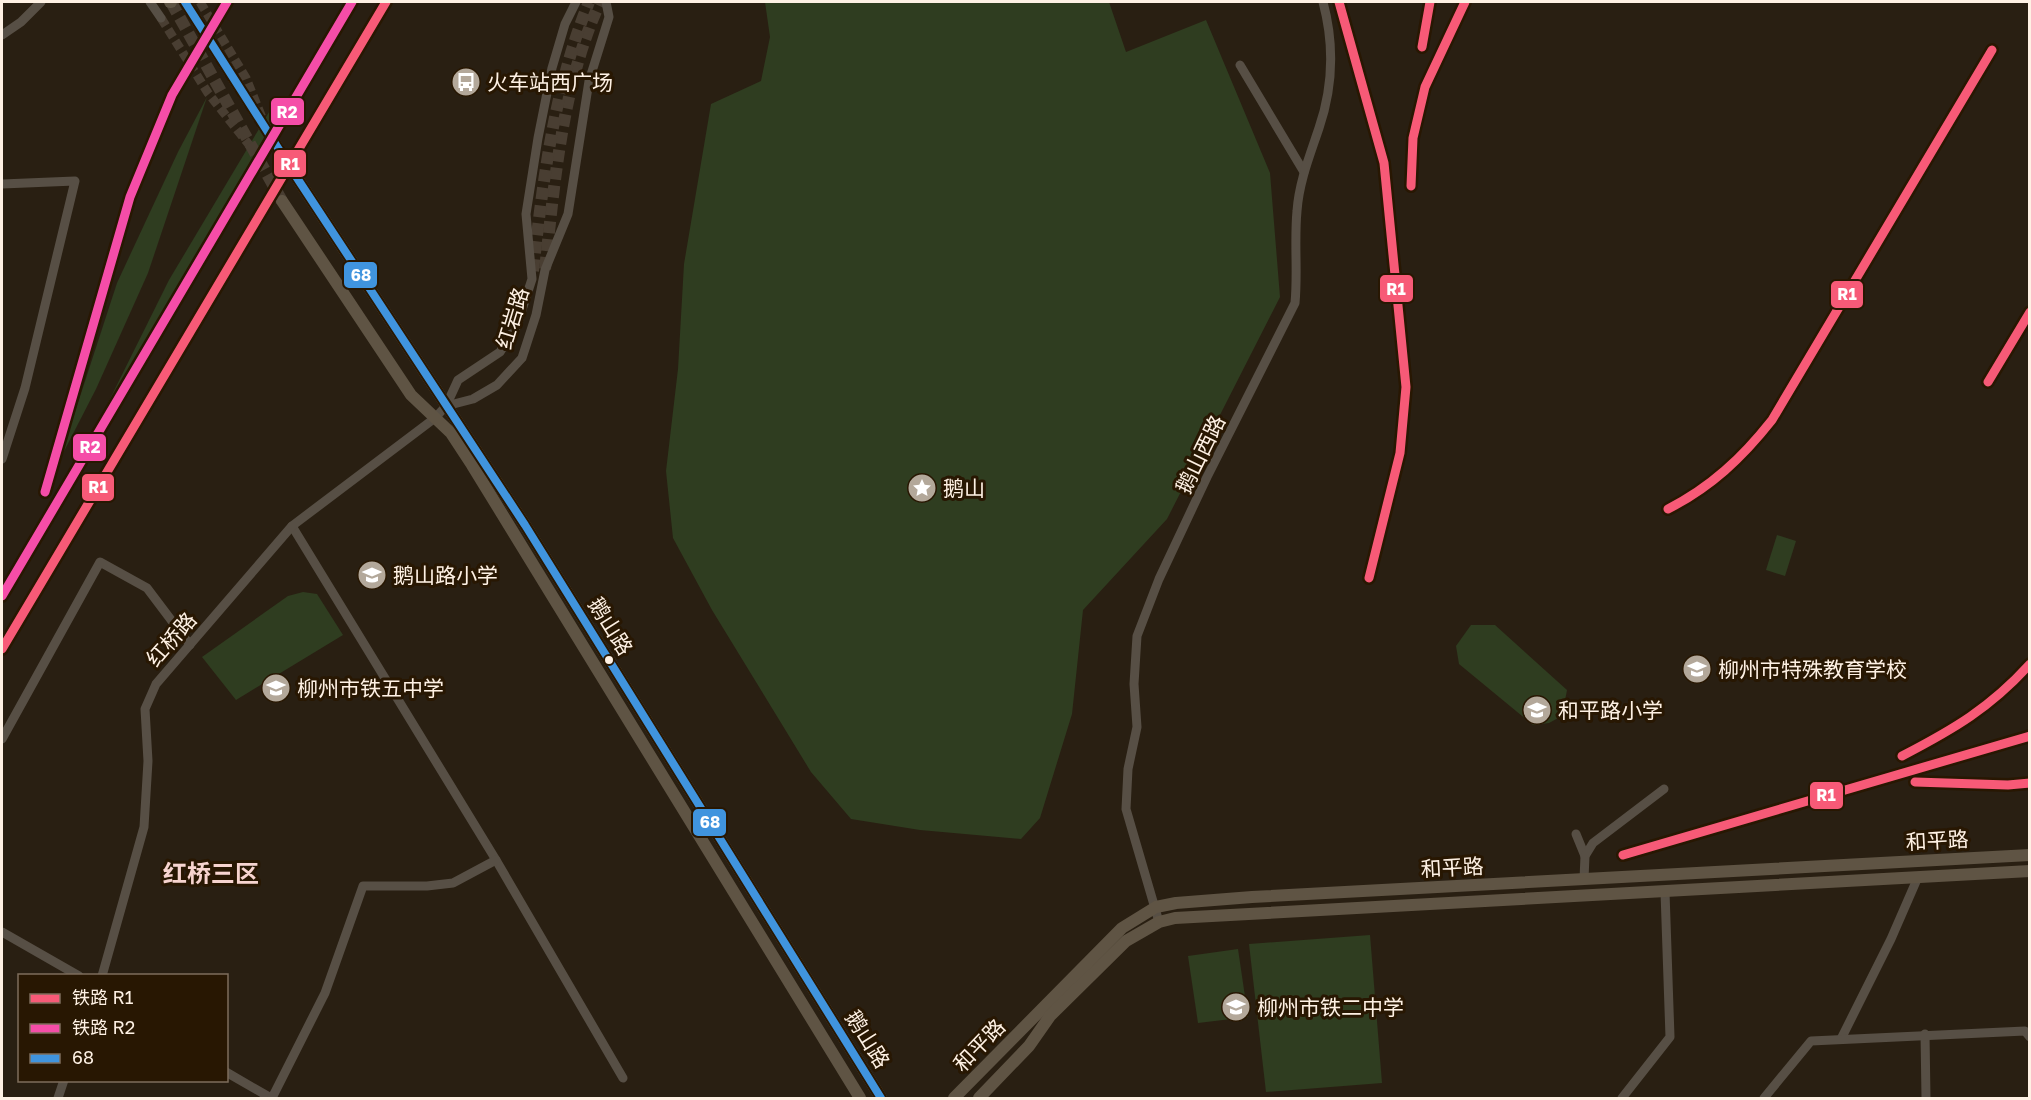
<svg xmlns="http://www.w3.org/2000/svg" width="2031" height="1100" font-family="'Golos Text','Noto Sans SC',sans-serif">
<rect width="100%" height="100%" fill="#291f12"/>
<g fill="#2f3d20">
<path d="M765,2H1109L1126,52L1206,20L1270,173L1280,297L1167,519L1083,610L1072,714L1040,818L1021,839L920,830L851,819L811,772L712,610L673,538L666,471L678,369L684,264L711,104L761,81L770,37Z"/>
<path d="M207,97L148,273L96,389L59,461L117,283L178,152Z"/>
<path d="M278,97L286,101L102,415L169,280Z"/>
<path d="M1777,535L1796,541L1785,576L1766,570Z"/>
<path d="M303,592L317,594L343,635L236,700L202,657L288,596Z"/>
<path d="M1471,625H1495L1567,690L1562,716L1549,723L1533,725L1459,664L1456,646Z"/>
<path d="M1370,935L1382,1083L1266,1092L1249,944Z"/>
<path d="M1238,949L1248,1017L1198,1023L1188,956Z"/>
</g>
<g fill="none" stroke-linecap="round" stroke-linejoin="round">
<g stroke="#493e32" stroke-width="9" stroke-dasharray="9 4.5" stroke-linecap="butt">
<path d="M200,2L246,78L269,135"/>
<path d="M161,18L208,93L254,151"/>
</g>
<g stroke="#493e32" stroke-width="12" stroke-dasharray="12 6" stroke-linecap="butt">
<path d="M171,2L282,201"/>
<path d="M185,2L299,181"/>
<path d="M545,269C555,178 562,86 600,2"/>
<path d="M533,271C543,180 554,88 589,2"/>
</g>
<g stroke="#574f45" stroke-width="9">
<path d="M150,2L161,18"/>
<path d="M2,35L21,22L41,2"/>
<path d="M1240,65L1304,172"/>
<path d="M2,184L75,181L25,388L2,459"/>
<path d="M446,406L473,399L497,385L522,358L536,315L545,270L568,214L589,81L609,17L606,2"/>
<path d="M292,526L496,860L623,1078"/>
<path d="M2,739L100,562L147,588L190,645"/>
<path d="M1576,834L1585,856"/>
<path d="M1584,879L1585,856L1593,843L1664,789"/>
<path d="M1159,922L1126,809L1128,769L1137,727L1134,684L1137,636L1159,579L1207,477L1295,303C1298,272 1294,242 1297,211C1299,182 1310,155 1319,128C1333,87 1334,43 1323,2"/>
<path d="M2,932L79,976"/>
<path d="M102,976L144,827L148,761L145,709L156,684L292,526L435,418L446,406L458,380L500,352L517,325L532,279L526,214L538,138L552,68L565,24L576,2"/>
<path d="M1925,1034L1926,1098"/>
<path d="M1841,1039L1891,939L1918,877"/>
<path d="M226,1072L271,1098"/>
<path d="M58,1098L64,1080"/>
<path d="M272,1098L325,993L363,886H427L453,883L496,860"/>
<path d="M1622,1098L1670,1037L1665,892"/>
<path d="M1764,1098L1811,1041L2025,1031L2030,1037"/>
</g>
<g stroke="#5f5444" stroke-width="12">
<path d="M170,2H171"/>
<path d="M299,181L525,525L881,1098"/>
<path d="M282,201L411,395L451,433L472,465L860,1098"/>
<path d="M954,1098L1122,928L1156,907L1176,903L1252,897L2030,855"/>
<path d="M979,1098L1029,1046L1050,1016L1126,941L1159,922L1175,918L2030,871"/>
</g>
<g stroke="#281702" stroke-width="12">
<path id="bus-1" d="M185,2L299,181L525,525L881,1098"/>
</g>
<use href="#bus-1" stroke="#4094de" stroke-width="8"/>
<g stroke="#281702" stroke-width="14">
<g id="rail-1">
<path d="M1339,2L1384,163L1406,387L1400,453L1369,578"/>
<path d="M1422,47L1430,2"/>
<path d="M1411,186L1413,138L1425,87L1465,2"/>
<path d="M1988,382L2030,312"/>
<path d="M1668,509C1711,487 1742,458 1772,420L1992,50"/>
<path d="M2,649L386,2"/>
<path d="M1902,756C1954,729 1990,708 2030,664"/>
<path d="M1915,782L2008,785L2030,783"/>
<path d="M1623,855L2030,736"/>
</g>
</g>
<g stroke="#281702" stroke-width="14">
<g id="rail-2">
<path d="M45,492L130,197L172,95L227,2"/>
<path d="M2,596L352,2"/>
</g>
</g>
<use href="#rail-1" stroke="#f75a77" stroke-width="9"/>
<use href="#rail-2" stroke="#f54da8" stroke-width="9"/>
</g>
<defs>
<g id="bus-disc" transform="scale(1.5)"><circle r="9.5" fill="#b3a89a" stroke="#281702"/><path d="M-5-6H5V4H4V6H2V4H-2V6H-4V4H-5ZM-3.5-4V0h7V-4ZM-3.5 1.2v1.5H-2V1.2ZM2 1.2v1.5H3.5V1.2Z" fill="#fff"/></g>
<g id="sight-disc" transform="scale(1.5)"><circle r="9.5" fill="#b3a89a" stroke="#281702"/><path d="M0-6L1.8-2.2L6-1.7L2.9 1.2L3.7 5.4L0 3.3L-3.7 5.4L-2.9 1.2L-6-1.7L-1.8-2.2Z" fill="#fff"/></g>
<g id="school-disc" transform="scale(1.5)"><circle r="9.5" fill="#b3a89a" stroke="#281702"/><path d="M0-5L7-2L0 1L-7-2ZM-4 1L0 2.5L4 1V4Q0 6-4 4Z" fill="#fff"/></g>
</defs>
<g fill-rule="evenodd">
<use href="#bus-disc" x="466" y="82"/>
<use href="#sight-disc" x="922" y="488"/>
<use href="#school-disc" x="372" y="575"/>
<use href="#school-disc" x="1697" y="669"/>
<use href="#school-disc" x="276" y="688"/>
<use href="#school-disc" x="1537" y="710"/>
<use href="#school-disc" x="1236" y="1007"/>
</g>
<circle fill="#fef1e4" stroke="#281702" stroke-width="2" cx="609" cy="660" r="5"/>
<g text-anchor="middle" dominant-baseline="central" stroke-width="6" stroke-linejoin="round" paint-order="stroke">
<g font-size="21" fill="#fef1e4" stroke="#281702" text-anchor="start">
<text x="487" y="82">火车站西广场</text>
<text x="943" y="488">鹅山</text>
<text x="393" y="575">鹅山路小学</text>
<text x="1718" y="669">柳州市特殊教育学校</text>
<text x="297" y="688">柳州市铁五中学</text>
<text x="1558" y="710">和平路小学</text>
<text x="1257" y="1007">柳州市铁二中学</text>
</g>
<g font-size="21" fill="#fef1e4" stroke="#281702">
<text transform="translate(512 318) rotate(-73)">红岩路</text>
<text transform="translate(1200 454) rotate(-64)">鹅山西路</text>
<text transform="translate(611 626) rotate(58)">鹅山路</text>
<text transform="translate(171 639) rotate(-49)">红桥路</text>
<text transform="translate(1937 840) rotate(-3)">和平路</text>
<text transform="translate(1452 867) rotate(-3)">和平路</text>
<text transform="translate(868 1039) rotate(58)">鹅山路</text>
<text transform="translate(979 1045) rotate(-46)">和平路</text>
</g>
<g font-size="24" font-weight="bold" fill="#f7d4cf" stroke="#281702">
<text x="211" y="872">红桥三区</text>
</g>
</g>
<g stroke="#281702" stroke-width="2">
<rect x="270" y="97" width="35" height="29" rx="6" fill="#f54da8"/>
<rect x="273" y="149" width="34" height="29" rx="6" fill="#f75a77"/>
<rect x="343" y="261" width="35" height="28" rx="6" fill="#4094de"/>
<rect x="1379" y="274" width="35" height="29" rx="6" fill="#f75a77"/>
<rect x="1830" y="280" width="34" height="29" rx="6" fill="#f75a77"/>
<rect x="72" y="433" width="35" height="29" rx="6" fill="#f54da8"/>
<rect x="81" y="473" width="34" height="29" rx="6" fill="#f75a77"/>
<rect x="1809" y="781" width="35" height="29" rx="6" fill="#f75a77"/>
<rect x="692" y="808" width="35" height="29" rx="6" fill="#4094de"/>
</g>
<g font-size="16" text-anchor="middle" font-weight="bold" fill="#fff">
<text x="287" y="118">R2</text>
<text x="290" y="170">R1</text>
<text x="361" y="281">68</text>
<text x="1396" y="295">R1</text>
<text x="1847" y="300">R1</text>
<text x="90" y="453">R2</text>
<text x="98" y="493">R1</text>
<text x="1826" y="801">R1</text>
<text x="710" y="828">68</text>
</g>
<rect width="2031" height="1100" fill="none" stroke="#fef1e4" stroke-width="6"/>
<rect x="18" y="974" width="210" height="108" fill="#281702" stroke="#7e6e5c" stroke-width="1.5"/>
<rect x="30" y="994" width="30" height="9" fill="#f75a77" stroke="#7e6e5c" stroke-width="1.5"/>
<text x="72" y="1004" font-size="18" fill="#fef1e4">铁路 R1</text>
<rect x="30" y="1024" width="30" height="9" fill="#f54da8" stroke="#7e6e5c" stroke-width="1.5"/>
<text x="72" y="1034" font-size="18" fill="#fef1e4">铁路 R2</text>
<rect x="30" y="1054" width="30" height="9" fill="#4094de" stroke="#7e6e5c" stroke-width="1.5"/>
<text x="72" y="1064" font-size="18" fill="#fef1e4">68</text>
</svg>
